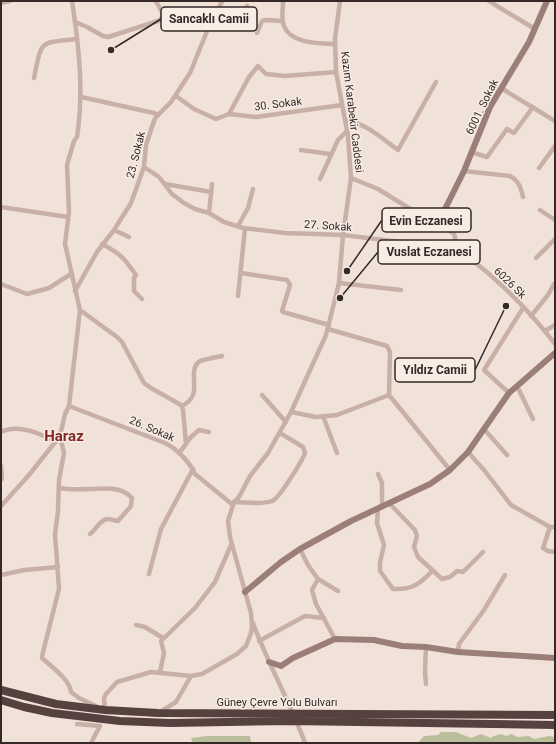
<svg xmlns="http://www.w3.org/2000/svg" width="556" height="744" font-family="Roboto,sans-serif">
<rect width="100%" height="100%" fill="#f0e2d9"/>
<g fill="#b9bf9a">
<path d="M441,732H456L471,738L481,734L491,738L494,736L501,734L506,736L512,734L517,737L529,736L534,739L549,736L555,737V743H418L424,736L438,735Z"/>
<path d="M207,736H250L251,743H193L191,738Z"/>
</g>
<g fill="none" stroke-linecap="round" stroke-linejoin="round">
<g stroke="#c8b0a6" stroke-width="4.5">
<path d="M155,1L157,3L164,16"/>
<path d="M283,1C283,9 281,19 284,26C291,44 319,43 334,44"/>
<path d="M489,1L535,29"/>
<path d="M1,3L10,1"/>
<path d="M215,17L236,25L247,6"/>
<path d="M75,22L87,27L103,36L108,37L158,21L168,13L185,15L210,24"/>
<path d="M257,33L262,21L266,20L283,21"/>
<path d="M34,78C42,40 38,43 77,39"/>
<path d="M501,88L555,121"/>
<path d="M176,96L194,109L216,119L229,114L256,117L342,105"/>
<path d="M81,97L154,113L158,115"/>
<path d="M229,114L249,77L258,66L266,74L285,76L336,72"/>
<path d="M345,120C367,124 380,137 398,150L436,82"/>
<path d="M301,150L330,154"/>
<path d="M471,152L487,157L507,129L514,133L533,107"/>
<path d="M144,167L159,177L172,194L184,203L195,209L209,213L224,222L243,228L285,233L343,235L458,249"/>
<path d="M539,168L555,146"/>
<path d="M464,171L510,176C519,181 521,188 523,197"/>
<path d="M351,178L378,189L425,218L438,223L454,234L458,249C494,276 528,308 555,344"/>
<path d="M320,179L338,140L347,131"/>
<path d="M165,184L211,192"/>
<path d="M1,207L68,217"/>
<path d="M540,210L555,220"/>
<path d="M209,213L212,184"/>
<path d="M238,226L248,208L253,189"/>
<path d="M114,230L129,237"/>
<path d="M102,244C121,254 124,258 136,275L134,278V291L142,299"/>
<path d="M536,258L555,239"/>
<path d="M241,273L287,280L290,285L282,311L283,312L329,325"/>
<path d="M339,283L401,290"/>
<path d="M1,284L27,294L49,288L71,274"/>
<path d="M75,291L97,252L114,230L131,203L144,167L146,145L154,121L156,117L171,102L190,73L210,24L215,17L222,1"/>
<path d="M238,296L245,228"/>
<path d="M80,310L117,337L122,342L144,383L151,388L181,405L183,410L186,444L179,453"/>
<path d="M531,316L548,295L554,284"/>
<path d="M328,329L387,346L390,352L389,395L450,470"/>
<path d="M545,331L555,325"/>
<path d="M517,386L533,419"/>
<path d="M509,393L484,370L523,308"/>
<path d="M262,395L286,422"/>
<path d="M69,406L165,443C177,449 189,461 195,474L233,505"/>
<path d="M182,406C186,404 191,400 193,395C197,385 189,368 200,361C202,360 217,357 222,356"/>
<path d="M291,412L316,417L337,415L389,395"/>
<path d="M323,416L337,453"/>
<path d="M484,429L507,455"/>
<path d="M1,432C18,423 41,434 56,442"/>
<path d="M60,436L64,453L59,480L58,511L55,534L59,589L43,652L42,658C51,666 70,680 71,692L79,698L96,706"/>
<path d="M186,443L191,437L199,430L209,432"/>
<path d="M468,452L484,470L511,505L550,527H555"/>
<path d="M1,466L2,478L1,480"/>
<path d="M378,474L382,483V507"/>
<path d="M59,488C69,489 78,490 88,489C104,489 120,485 132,498L131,506L118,521C115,521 111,519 108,519C100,519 96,530 90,534"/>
<path d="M234,502C246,502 261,505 272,501C279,499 302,461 305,453L303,447L280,433"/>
<path d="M389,503L415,530L417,536L414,547L418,557L442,579L450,577L457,571L463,572L483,552"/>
<path d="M1,506L29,475L60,436L65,414L69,406L80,310L65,244L69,212L67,165L74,141L77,137C84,92 79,46 72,1"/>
<path d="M378,508L377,523L384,545L380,562V571L393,589C412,590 420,584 432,571"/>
<path d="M550,527L543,548L548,551L555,552"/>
<path d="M300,549L308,565L318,579L338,591"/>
<path d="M149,574L161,529L193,469"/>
<path d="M1,575L24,570L58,567"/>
<path d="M318,579L312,590L316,604L335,639"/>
<path d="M253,623C268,664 290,702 305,743"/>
<path d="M136,625L145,627L163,638"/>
<path d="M259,641L305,616L324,618"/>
<path d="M458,652L459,644L484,610L505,575"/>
<path d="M160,672L164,653L161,641L195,608L215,582L231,545"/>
<path d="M426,684L425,672L426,647"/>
<path d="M105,710L104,698L106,694L117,682L151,672L191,676L202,674L237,654L246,646L251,633L252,627L251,613L230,537L228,521L234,502L239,497L250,476L268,453L291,412L326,335L339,283L343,235L351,178L348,136L336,72L335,39L340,1"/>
<path d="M160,712L176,702L191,676"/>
<path d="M77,724L100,726L91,743"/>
</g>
<g stroke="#9b7e77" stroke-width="6">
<path d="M438,223L464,171L490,107L529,42L547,1"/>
<path d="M245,592L281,562L300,549L351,521L430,484L450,470L468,452L509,393L555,353"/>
<path d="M269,662L281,666L293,658L335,639L374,640L402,646L426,647L458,652L555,658"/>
</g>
<g stroke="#55413e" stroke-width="8">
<path d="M1,690L56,704L105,710L158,713L555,715"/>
<path d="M1,700L24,707L52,713L120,721L170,723L291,721L555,725"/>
</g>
</g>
<g text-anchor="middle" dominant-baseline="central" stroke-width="3" stroke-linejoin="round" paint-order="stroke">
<g font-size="11" fill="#342927" stroke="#f8ece5">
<text transform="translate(278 104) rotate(-7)">30. Sokak</text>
<text transform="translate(482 107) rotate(-64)">6001. Sokak</text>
<text transform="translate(352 112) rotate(83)">Kazım Karabekir Caddesi</text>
<text transform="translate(136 155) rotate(-76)">23. Sokak</text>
<text transform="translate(328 226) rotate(4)">27. Sokak</text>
<text transform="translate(510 283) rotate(44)">6026 Sk</text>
<text transform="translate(152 429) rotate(23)">26. Sokak</text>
<text x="277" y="702">Güney Çevre Yolu Bulvarı</text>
</g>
<g font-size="15" font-weight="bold" fill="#812922" stroke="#f8ece5">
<text x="64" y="436">Haraz</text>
</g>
</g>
<path fill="none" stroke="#342927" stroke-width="1.5" d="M111 50L161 19M347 271L382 220M340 298L378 252M506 306L475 370"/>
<g fill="#342927" stroke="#f8ece5" stroke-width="1.5">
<circle cx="111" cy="50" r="4"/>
<circle cx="347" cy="271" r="4"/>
<circle cx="340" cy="298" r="4"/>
<circle cx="506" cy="306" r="4"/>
</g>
<g fill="#f8ece5" stroke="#342927" stroke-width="1.5">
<rect x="161" y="7" width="96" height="24" rx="4"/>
<rect x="382" y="208" width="89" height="24" rx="4"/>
<rect x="378" y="240" width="102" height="24" rx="4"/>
<rect x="395" y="358" width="80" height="24" rx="4"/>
</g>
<g font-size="12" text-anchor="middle" font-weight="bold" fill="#342927">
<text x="209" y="23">Sancaklı Camii</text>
<text x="426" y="225">Evin Eczanesi</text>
<text x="429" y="256">Vuslat Eczanesi</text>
<text x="435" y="374">Yıldız Camii</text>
</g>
<rect width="556" height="744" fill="none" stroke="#342927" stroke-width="4"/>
</svg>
